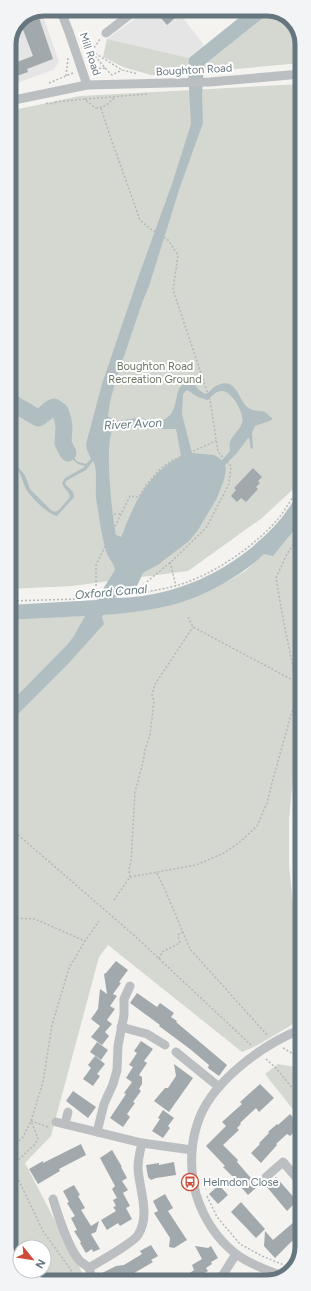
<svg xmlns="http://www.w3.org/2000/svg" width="311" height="1291" font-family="Figtree,sans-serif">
<rect width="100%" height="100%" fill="#f4f3f0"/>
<g fill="#e4e5e4">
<path d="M148,9H176L204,45L189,58L107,39Z"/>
<path d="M41,10L59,62L53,70L9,86V44L19,19Z"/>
</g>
<g fill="#d4d8d0" fill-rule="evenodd">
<path d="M273,10L290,18L301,37V63L203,72L204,65Z"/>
<path d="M107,39L189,58L188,75H151L123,67L103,57Z"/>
<path d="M301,84V220L296,231L298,251L301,263L302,481L262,518L188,571L72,586L9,589V111L80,96Z"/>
<path d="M302,521V742L293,778L289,819V866L294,913L302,955V1007L295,1008L293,1024L256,1046L242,1052L108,945L99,957L51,1136L25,1163L87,1282H40L19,1272L10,1254L9,620L114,614L166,606L181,602L232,579L245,571L264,554L280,548ZM20,1247H44V1271H20Z"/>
<path d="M278,1064L295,1067L302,1073V1121L265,1074Z"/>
</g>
<path fill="#b1bec1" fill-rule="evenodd" d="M250,9L273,10L204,65L202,95L203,123L180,187L149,286L142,303L115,383L110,402L108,416L113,420L116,421C123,420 130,419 138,418C148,418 160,426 170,415C181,403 171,378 195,385L199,390L205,394C211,392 212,387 218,385C236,377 238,398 247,407C253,412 259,410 265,412C267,413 270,417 272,418V420L255,426L252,433L253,448L251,449L249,438H248L237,453L225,465L226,469L224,480L217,498L198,530L189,541L159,564L143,573L136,588L117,595L115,598C178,597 236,569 278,522C287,512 293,500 302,490V521L273,556L264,554C244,574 207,595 179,603C155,610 129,613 103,615L102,617L104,624L68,664L9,723V704L67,645L74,636L85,616L9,620V605L96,600L115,570C114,563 108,558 106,551C101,533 99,516 96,498C95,488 98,468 93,461L86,470L66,481L65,484L73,492L74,497L57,516C48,514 34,500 28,492C21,482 23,470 9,463V460L14,463L25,475L30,489L51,510L55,512L59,510L70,497C69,491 64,489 62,483L65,478L83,468L85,466L78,464L70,457L62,444L63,417L59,411L54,408C48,411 45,417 38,419L16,406L9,405V404H16L38,416C44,415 48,409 53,406L60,410L64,416V443L71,455L78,462L86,464L91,459L87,450L86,444L102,384L139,275L172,184L191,124L188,71L189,58ZM187,390L198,397L207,400C212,397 215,391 222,391C232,391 245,414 242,423C240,430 232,435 230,442C229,445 230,448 230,451L222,460L214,455L192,453L182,414L183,394ZM130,424L161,429H176L181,456C155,469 139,493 128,520C125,525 124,532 121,537L116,535C112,515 104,444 113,429Z"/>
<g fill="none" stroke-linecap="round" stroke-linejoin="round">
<path stroke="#b1bec1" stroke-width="17" d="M9,404H14L38,418C44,416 48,409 54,407L60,411L63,420L64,427L63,443L68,453"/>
</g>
<g fill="#a1a9ad">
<path d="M172,9H185L167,25L161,18Z"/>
<path d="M37,12L53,59L27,69L28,72L11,78L9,71V65L33,56L19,19Z"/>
<path d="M253,468L262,477L258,481L260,483L256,487L258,489L246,502L241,498L237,502L231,496L236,490L234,488Z"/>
<path d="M116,961L128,970L119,982L121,983L113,994L117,996L110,1006L115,1009L107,1020L112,1024L105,1032L109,1036L102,1045L91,1037L100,1026L91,1019L98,1009L100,989L107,994L104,974L106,973Z"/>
<path d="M137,993L157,1007L160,1003L174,1013L171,1017L177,1021L176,1022L227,1065L219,1076L208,1068L209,1065L190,1049L159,1026L160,1025L130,1003Z"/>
<path d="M141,1041L153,1049L144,1061L147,1063L139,1075L142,1077V1084L139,1089L141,1091L133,1102L135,1103L127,1114L130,1117L123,1127L110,1118L126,1094L124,1093L132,1082L126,1078L133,1067L129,1065L137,1053L134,1051Z"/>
<path d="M97,1042L108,1050L101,1060L90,1052Z"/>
<path d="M95,1056L105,1064L97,1074L100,1076L93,1086L83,1079L91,1068L88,1065Z"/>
<path d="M174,1064L193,1078L169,1112L154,1101L165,1088H168L176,1076Z"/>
<path d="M260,1084L274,1098L259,1112L256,1108L240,1123L241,1124L237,1128L239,1130L223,1145L238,1160L237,1162L258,1186L248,1195L240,1186L241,1185L223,1167L225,1166L206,1146L226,1126L222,1122L242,1104L240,1102Z"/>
<path d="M73,1091L96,1107L88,1118L66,1101Z"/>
<path d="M163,1110L174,1118L168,1126L170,1128L163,1138L152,1131L160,1119L158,1118Z"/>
<path d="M290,1114L301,1126L290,1136L287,1134L276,1144L277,1145L261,1163L251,1153L260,1144L259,1143L269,1133L268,1132L277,1124L278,1125Z"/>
<path d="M81,1144L86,1155L59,1169L60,1171L38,1184L29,1169L43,1161V1163Z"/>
<path d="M302,1148V1166L293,1156Z"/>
<path d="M112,1150L122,1167H121L127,1178L122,1181L128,1190L123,1193L130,1206L126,1208L132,1219L120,1226L118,1223L107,1230L101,1220L116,1211L113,1207L116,1206L113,1200L117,1198L112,1189L115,1186L100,1158Z"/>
<path d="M174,1162L176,1175L156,1178L151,1180L148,1177L146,1165L159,1163V1165Z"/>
<path d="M276,1177L297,1201L287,1211L266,1186Z"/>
<path d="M74,1185L80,1195L78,1196L85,1208L81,1210L91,1226L99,1221L96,1232L91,1234L100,1249L93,1252L92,1249L86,1253L80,1243L81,1242L74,1231L77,1230L71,1218L75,1216L67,1203L69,1202L63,1191Z"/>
<path d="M219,1185L228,1195L218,1204L209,1194Z"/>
<path d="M165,1194L173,1208L168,1211L187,1240L174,1248L169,1247L170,1238L154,1213L158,1211L153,1201Z"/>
<path d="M241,1202L265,1229L256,1238L231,1212Z"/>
<path d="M302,1215V1235L294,1242L292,1241L275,1258L264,1246L265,1231L273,1240Z"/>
<path d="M151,1245L158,1256L151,1260L153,1262L124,1279L125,1282H107L102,1273L116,1266L124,1265L142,1254L140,1251Z"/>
<path d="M195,1246L208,1248L211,1246L218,1258L211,1262L212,1264L206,1268L208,1271L197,1278L200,1281L177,1282L194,1270L192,1265L202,1259Z"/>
</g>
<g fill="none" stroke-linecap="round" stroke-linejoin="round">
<g stroke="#b5b8ba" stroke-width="1.5" stroke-dasharray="2 2" stroke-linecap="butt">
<path d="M82,41C93,52 101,65 112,75L122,70"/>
<path d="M92,51L101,57L122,70L138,74"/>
<path d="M92,51L100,39"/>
<path d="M91,69L105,68"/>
<path d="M66,76L68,58"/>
<path d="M49,83L73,73"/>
<path d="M85,99L147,94"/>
<path d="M55,102L85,99L95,108C106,107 108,104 115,97"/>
<path d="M46,103L49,104L55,103"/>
<path d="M101,108L109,133L140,220L149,228L168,240L178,255L173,290L210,400L218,452L231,466L229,484L206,528L173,560L137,590L116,597"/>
<path d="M114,514H121"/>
<path d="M170,562L176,586"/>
<path d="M123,595C138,593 155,591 171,587C209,578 253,548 278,519C287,508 292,496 302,486"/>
<path d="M96,598V565L130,496L139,497L146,485L161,468L171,461L216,441"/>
<path d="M9,601L79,599L117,596"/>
<path d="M188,617L193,627L302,685"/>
<path d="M9,827L136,937L251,1045"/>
<path d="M157,873L166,892L190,949L268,1036"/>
<path d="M130,877L129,869L131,862L135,792L143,762L145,750L150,735L154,701L152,695L155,684L193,627"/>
<path d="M114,900L130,877L196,865L224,853L240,842L257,826L267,803L273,779L295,701V682L291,657L284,624L276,578L286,556L302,530"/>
<path d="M9,918L35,919L85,941"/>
<path d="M159,959L162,952L180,943L178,935L183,932"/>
<path d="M283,1048L302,1059"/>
<path d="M266,1059L276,1068L302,1100"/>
<path d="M31,1121L48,1127"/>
<path d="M10,1149L23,1137L31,1121L43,1082L52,1025L69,968L85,941L99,921"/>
<path d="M10,1162L43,1231L71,1270L74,1282"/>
<path d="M10,1168L35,1144L38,1139L31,1121"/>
<path d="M203,1178L206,1190"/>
<path d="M207,1196L217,1217L240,1244L262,1256L294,1269"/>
</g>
<g stroke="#bbbfc2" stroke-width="9">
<path d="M60,9L69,32L87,85"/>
<path d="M106,33L137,9"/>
<path d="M9,53L11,58"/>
<path d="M9,101L87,85L210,82L301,74"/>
<path d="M302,819L300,868L302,889"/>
<path d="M121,1027L147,1034L165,1045"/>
<path d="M176,1052L219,1087"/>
<path d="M56,1122L142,1143L192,1150"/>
<path d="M65,1124L68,1112"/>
<path d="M97,1132L104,1104L113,1084L117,1070L118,1046L124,1015V999L130,986"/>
<path d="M266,1177L283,1162L302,1184"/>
<path d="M53,1199C58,1215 69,1251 81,1262C84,1264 87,1266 89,1268L92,1278"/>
<path d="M89,1268C100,1261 132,1244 138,1235C151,1215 139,1189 138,1168C138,1159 140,1151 142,1143"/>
<path d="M282,1276C267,1270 249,1264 236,1254C217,1239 203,1217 196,1194C190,1172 190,1146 197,1125C209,1083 263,1044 302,1029"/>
<path d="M219,1281L236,1254"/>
</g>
</g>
<defs>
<g id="bus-ring" transform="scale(0.9)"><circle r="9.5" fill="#fff" stroke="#cd4b37" stroke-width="1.5"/><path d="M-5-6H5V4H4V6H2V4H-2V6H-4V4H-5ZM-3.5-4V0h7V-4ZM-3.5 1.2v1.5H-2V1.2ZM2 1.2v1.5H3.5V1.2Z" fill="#cd4b37"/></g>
</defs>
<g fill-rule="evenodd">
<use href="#bus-ring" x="190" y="1182"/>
</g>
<g text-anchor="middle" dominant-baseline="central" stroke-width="4" stroke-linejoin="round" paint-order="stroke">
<g font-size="11" fill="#66767e" stroke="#fff">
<text transform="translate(90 54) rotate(71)">Mill Road</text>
<text transform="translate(194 70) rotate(-3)">Boughton Road</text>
</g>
<g font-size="11" fill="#6a7664" stroke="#fff">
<text x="155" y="366">Boughton Road<tspan x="155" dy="13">Recreation Ground</tspan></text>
</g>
<g font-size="11" fill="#66767e" stroke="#fff" text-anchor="start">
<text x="203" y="1182">Helmdon Close</text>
</g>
<g font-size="12" font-style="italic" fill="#62777b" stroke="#fff">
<text transform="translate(133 424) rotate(-3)">River Avon</text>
<text transform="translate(111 592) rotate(-5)">Oxford Canal</text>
</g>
</g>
<path d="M0 0H311V1291H0ZM44 16H267A28 28 0 0 1 295 44V1247A28 28 0 0 1 267 1275H44A28 28 0 0 1 16 1247V44A28 28 0 0 1 44 16Z" fill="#f3f4f5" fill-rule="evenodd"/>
<path fill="none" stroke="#66767e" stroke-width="5" d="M44 16H267A28 28 0 0 1 295 44V1247A28 28 0 0 1 267 1275H44A28 28 0 0 1 16 1247V44A28 28 0 0 1 44 16Z"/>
<g transform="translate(32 1259) rotate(120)"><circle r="19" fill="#ffffff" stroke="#c2c8cb"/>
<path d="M0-3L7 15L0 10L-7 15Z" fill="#cd4b37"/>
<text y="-6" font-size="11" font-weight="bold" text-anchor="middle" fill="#66767e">N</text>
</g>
</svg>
